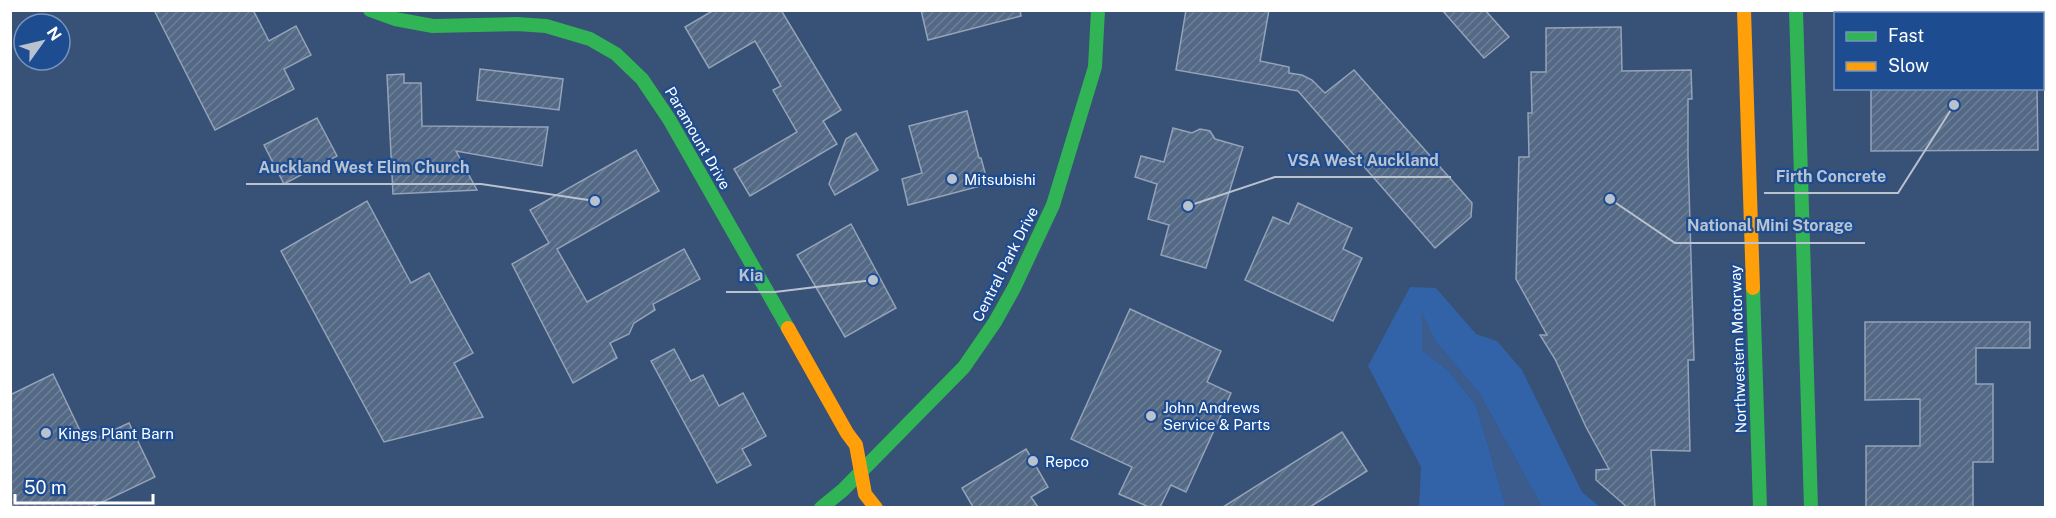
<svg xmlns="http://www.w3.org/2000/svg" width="2056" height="518" font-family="'Public Sans',sans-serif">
<defs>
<pattern id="building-hatch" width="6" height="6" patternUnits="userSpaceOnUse" patternTransform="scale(1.5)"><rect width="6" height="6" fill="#546986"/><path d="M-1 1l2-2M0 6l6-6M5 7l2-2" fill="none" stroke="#6e8098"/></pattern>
</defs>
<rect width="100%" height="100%" fill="#385176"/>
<path fill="#3262a7" d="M1410,287L1436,288L1476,334L1497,341L1522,370L1582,492L1600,507H1542L1479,393L1435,341L1422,314V350L1449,371L1476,405L1506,507H1419L1421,467L1368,366Z"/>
<path fill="#3c5c8e" d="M1422,312L1435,341L1479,393L1542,507H1506L1476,405L1449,371L1422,350Z"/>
<g fill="url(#building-hatch)" stroke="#94a3b8" stroke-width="1.5">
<path d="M154,10H253L269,41L296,26L311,55L284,69L294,89L215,130Z"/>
<path d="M714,10H781L841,110L823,121L837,144L750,196L734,169L797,132L773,90L781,86L755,41L709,68L685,27Z"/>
<path d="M921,10H1020L1021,16L928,40Z"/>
<path d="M1186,10H1269L1260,61L1289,67V73L1302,75L1312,80L1325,93L1354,70L1472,203L1471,217L1435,248L1298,91L1176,70Z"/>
<path d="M1442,10H1485L1509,37L1484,58Z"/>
<path d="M1621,27L1622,71L1691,70L1692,99H1688V155L1694,360H1688L1690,451L1651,450L1655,507H1627L1596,480V470L1609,469L1586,427L1555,359L1540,335H1547L1516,279L1519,157H1529L1528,113H1532L1531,72H1546V28Z"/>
<path d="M480,69L563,79L559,110L477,100Z"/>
<path d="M404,74V83H421L422,126L548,127L542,166L456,151L477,190L393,194L387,75Z"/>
<path d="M1871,88H2037L2038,150L1871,151Z"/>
<path d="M967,111L979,158H981L988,184L908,205L902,179L922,173L909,126Z"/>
<path d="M317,118L337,156L284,184L264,145Z"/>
<path d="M1173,128L1192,133L1200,129L1210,131L1215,139L1243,147L1206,268L1161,255L1169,225L1148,219L1157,184L1135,177L1141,156L1164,162Z"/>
<path d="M856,133L878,170L835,195L829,184L846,139Z"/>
<path d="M636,150L659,191L557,249L587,302L684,249L700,279L653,304L655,310L634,323L629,334L610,343L617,358L573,383L512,264L549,243L530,210Z"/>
<path d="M367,201L411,283L429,273L473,353L454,363L483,417L384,442L281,251Z"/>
<path d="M1298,203L1352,228L1343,249L1362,258L1333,321L1245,280L1273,217L1289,224Z"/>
<path d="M851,224L896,308L845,337L797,255Z"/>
<path d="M1130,309L1221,351L1207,382L1231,393L1186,492L1171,485L1160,507H1149L1119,494L1132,467L1071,439Z"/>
<path d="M1865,322H2030V348H1976V384H1993V462H1973V507H1866V446H1920V399L1865,400Z"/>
<path d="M674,349L691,381L703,375L719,406L743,393L766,436L742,449L751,465L717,483L651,361Z"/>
<path d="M53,374L86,443L129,423L155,477L92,507H13L10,502V395Z"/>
<path d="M1342,432L1367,471L1310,507H1223Z"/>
<path d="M1026,449L1048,487L1031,497L1038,507H973L962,488Z"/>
</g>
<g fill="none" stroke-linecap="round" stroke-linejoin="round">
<g stroke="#30b455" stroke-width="14">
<path d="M370,10L395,19L433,26L517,24L546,26L590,39L616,54L642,79L669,119L788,328"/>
<path d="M1796,10L1811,508"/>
<path d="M1753,288L1760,508"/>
<path d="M821,508L843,490L964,367L995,322L1014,288L1053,205L1095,67L1098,10"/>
</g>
<g stroke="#ff9f0a" stroke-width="14">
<path d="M1744,10L1753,288"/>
<path d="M788,328L847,433L856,445L865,494L876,508"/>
</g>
</g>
<g fill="#b9c2cf" stroke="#1d4c91" stroke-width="2">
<circle cx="952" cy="179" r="6"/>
<circle cx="1151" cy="416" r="6"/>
<circle cx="46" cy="433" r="6"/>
<circle cx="1033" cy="461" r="6"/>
</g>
<g text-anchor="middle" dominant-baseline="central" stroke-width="4.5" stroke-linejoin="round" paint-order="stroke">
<g font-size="15" fill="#fff" stroke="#1d4c91">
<text transform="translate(698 138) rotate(60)">Paramount Drive</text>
<text transform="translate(1005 264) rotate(-63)">Central Park Drive</text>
<text transform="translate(1738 349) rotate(-92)">Northwestern Motorway</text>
</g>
<g font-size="15" fill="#fff" stroke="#1d4c91" text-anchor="start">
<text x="964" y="179">Mitsubishi</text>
<text x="1163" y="407">John Andrews<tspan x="1163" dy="17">Service &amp; Parts</tspan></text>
<text x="58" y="433">Kings Plant Barn</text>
<text x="1045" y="461">Repco</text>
</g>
</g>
<path fill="none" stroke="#b9c2cf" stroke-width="2" d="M1188 206L1275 177H1451M595 201L481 184H246M1954 105L1898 193H1764M1610 199L1675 243H1865M873 280L775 292H726"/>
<g fill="#b9c2cf" stroke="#1d4c91" stroke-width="2">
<circle cx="1188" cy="206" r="6"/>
<circle cx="595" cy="201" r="6"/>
<circle cx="1954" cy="105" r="6"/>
<circle cx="1610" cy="199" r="6"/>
<circle cx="873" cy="280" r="6"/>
</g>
<g font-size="16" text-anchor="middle" font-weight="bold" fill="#b9c2cf" stroke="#1d4c91" stroke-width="4.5" stroke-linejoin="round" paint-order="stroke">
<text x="1363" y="166">VSA West Auckland</text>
<text x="364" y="173">Auckland West Elim Church</text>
<text x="1831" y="182">Firth Concrete</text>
<text x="1770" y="231">National Mini Storage</text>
<text x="751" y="281">Kia</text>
</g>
<rect width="2056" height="518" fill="none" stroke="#ffffff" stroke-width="24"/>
<rect x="1834" y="12" width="210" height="78" fill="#1d4c91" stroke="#7794bd" stroke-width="1.5"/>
<rect x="1846" y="32" width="30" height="9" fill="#30b455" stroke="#7794bd" stroke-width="1.5"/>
<text x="1888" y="42" font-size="18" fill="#ffffff">Fast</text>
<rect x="1846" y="62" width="30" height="9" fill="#ff9f0a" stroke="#7794bd" stroke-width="1.5"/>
<text x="1888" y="72" font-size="18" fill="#ffffff">Slow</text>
<g transform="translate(42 42) rotate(56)"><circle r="28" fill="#1d4c91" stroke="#7794bd" stroke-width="1.5"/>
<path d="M0-4.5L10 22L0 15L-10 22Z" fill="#b9c2cf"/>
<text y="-9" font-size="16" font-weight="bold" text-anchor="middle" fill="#ffffff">N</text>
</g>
<path d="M15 494v9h138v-9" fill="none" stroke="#ffffff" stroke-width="3"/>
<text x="24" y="494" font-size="18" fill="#ffffff" stroke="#1d4c91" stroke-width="4.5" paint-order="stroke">50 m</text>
</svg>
